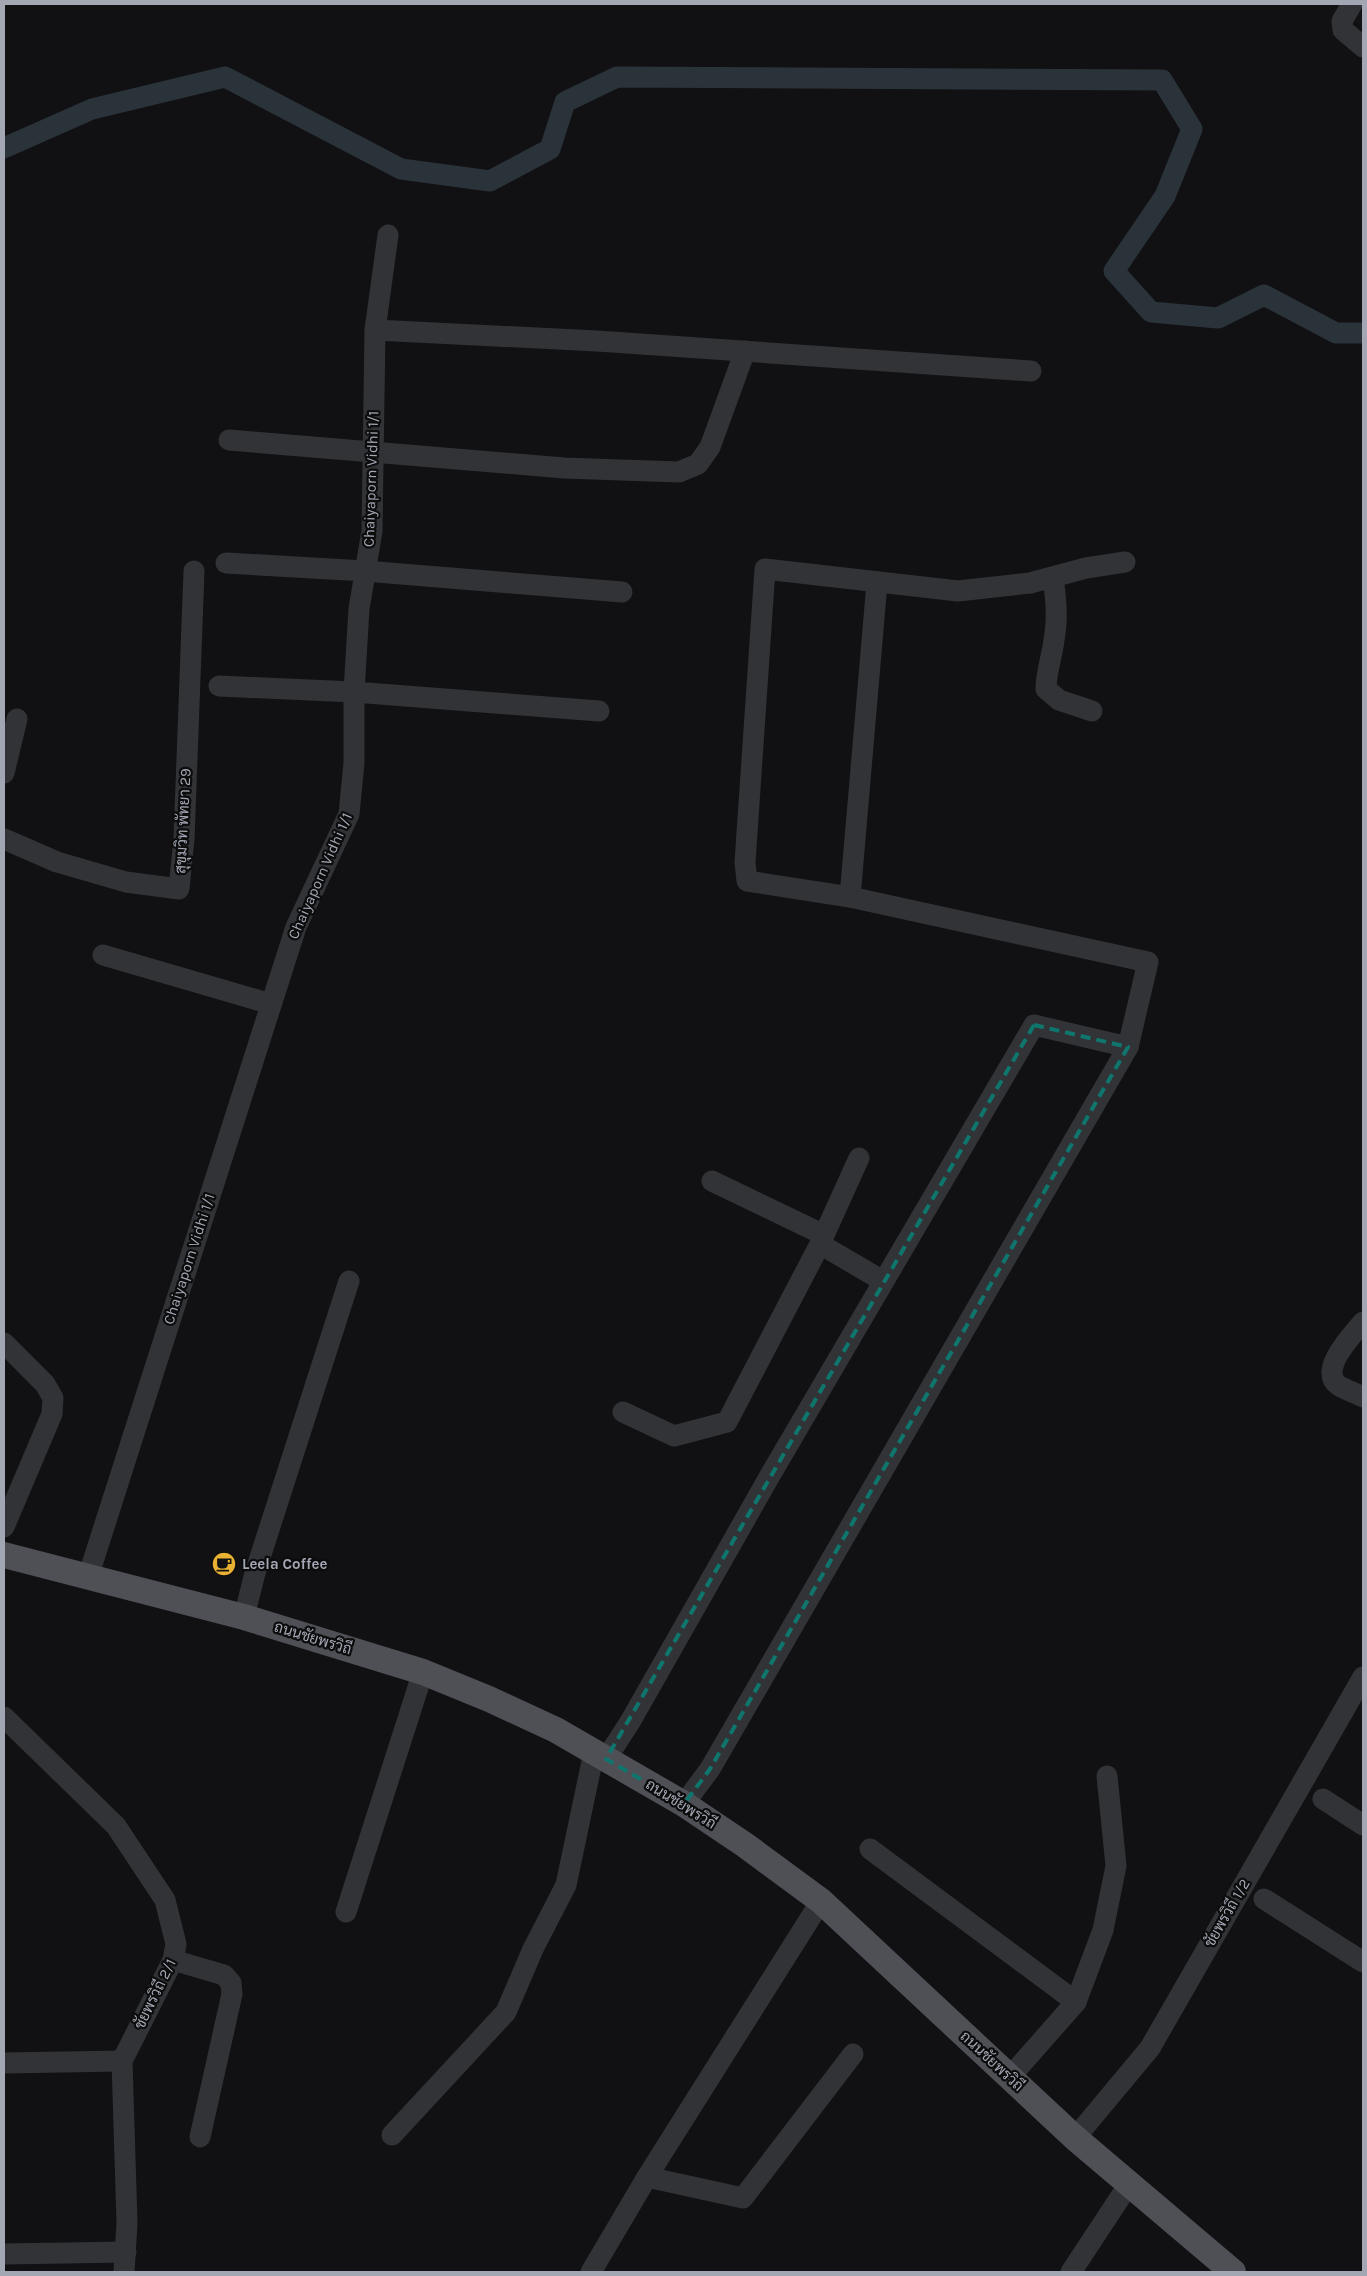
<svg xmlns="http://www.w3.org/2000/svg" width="1367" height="2276" font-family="Karla,Sarabun,sans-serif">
<rect width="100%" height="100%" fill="#111113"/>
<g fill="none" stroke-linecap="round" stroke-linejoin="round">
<path stroke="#2b333a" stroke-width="21" d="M4,148L92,109L225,77L401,169L490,181L550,149L565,102L617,77L1162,80L1192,129L1165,196L1114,271L1151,312L1218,318L1264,295L1336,333H1363"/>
<g stroke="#323337" stroke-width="21">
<path d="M1352,4L1342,21L1343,30L1363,47"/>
<path d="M375,330L597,341L1031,371"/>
<path d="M229,440L564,468L679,472L698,464L710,447L745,351"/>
<path d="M226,563L365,571L622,592"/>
<path d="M1053,578C1056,599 1058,618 1054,640C1052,657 1046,672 1046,689L1059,700L1092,711"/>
<path d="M219,686L354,692L599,711"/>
<path d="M4,773L17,719"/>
<path d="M4,839L57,862L126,882L179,889L184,839L194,571"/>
<path d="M850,897L877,583"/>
<path d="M103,955L271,1004"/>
<path d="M712,1181L824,1235"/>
<path d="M820,1244L883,1281"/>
<path d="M1363,1322C1353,1334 1318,1370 1338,1385C1345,1390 1356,1393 1363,1397"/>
<path d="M4,1343L45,1384L53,1398L52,1414L4,1527"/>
<path d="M623,1412L674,1436L727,1422L820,1244L859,1158"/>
<path d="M88,1577L296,927L349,814L354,763V692L359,609L372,531L375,330L388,235"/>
<path d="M244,1617L255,1573L349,1281"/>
<path d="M4,1717L116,1826L165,1900L176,1944L173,1960L122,2061L127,2223L124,2272"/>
<path d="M606,1759L630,1722L772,1472L1034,1025L1128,1047"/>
<path d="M1323,1799L1363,1825"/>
<path d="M684,1804L710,1769L1128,1047L1148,962L850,897L747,881L745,862L765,569L958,591L1030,583L1086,568L1125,562"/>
<path d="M870,1849L1076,2002"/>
<path d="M1264,1899L1363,1962"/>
<path d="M346,1912L423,1672"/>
<path d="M173,1960L224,1975L231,1983L232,1994L200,2137"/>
<path d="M4,2063L122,2061"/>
<path d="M1010,2077L1076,2002L1103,1930L1116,1866L1107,1776"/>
<path d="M392,2135L506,2012L533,1949L566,1885L594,1752"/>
<path d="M1075,2138L1150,2048L1363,1677"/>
<path d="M647,2177L743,2198L853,2054"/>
<path d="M4,2254L126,2252"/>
<path d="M591,2272L647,2177L821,1901"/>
<path d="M1071,2272L1129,2184"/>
</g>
<path stroke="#4e5056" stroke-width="26" d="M4,1555L244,1617L423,1672L489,1699L556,1730L684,1804L745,1845L821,1901L1075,2138L1233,2272"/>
</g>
<path fill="none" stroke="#0f766e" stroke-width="4" stroke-dasharray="10 6" stroke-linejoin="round" d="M1034,1025L1128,1047L710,1769L684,1804L606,1759Z"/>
<defs>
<g id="cafe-disc" transform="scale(1.25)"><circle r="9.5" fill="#eab232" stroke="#0c0c0d"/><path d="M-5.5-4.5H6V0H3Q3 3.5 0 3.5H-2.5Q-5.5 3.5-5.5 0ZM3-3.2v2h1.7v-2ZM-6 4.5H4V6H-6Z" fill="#111"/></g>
</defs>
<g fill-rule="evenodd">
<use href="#cafe-disc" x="224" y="1564"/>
</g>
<g text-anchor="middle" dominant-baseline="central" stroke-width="4.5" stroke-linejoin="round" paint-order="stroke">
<g font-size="15" fill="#a3a7b3" stroke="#0c0c0d">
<text transform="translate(371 479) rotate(-88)">Chaiyaporn Vidhi 1/1</text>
<text transform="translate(183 821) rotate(-87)">สุขุมวิท พัทยา 29</text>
<text transform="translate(320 876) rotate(-66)">Chaiyaporn Vidhi 1/1</text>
<text transform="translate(189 1259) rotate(-72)">Chaiyaporn Vidhi 1/1</text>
<text transform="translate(313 1638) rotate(17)">ถนนชัยพรวิถี</text>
<text transform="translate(681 1804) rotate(32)">ถนนชัยพรวิถี</text>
<text transform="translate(1227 1913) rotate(-60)">ชัยพรวิถี 1/2</text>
<text transform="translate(155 1994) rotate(-64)">ชัยพรวิถี 2/1</text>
<text transform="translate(992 2061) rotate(43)">ถนนชัยพรวิถี</text>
</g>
<g font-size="15" font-weight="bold" fill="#a3a7b3" stroke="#0c0c0d" text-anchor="start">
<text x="242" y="1564">Leela Coffee</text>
</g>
</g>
<rect width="1367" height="2276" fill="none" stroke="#a3a7b3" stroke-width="10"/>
</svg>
